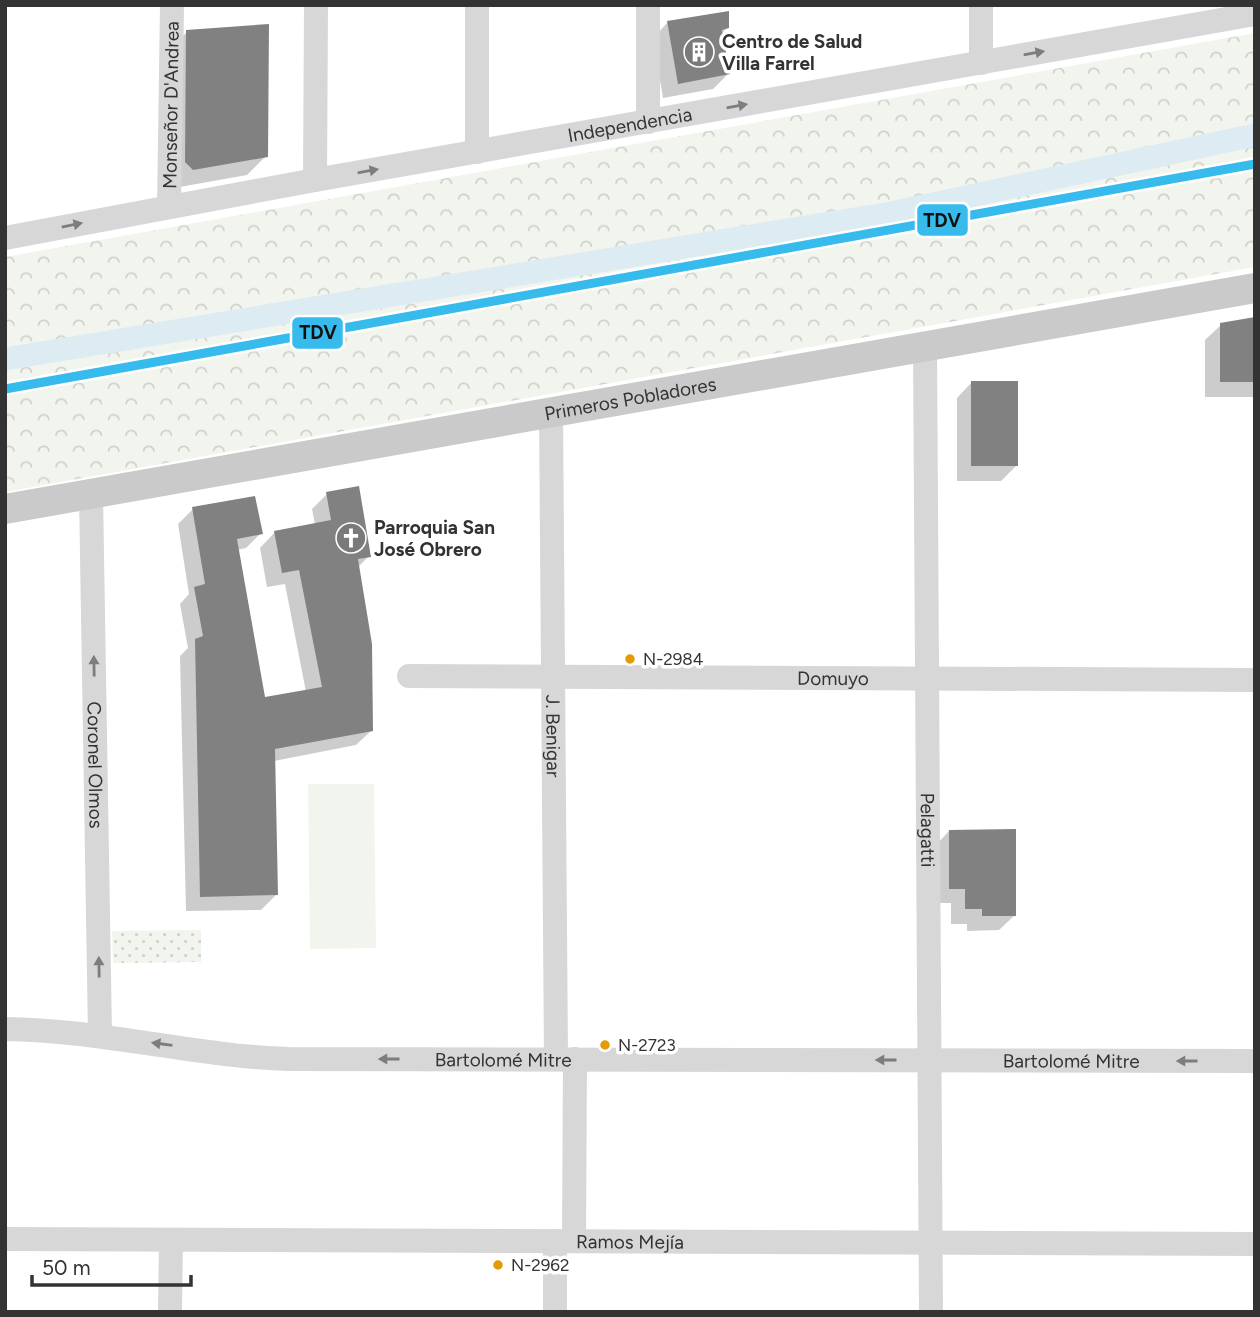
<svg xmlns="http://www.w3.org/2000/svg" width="1260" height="1317" font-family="Figtree,sans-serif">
<defs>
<pattern id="grass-dots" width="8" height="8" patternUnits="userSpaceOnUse" patternTransform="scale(1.75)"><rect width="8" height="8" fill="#f1f5ed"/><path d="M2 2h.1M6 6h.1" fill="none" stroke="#cfd2cc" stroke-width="1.8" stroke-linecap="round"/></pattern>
<pattern id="forest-crowns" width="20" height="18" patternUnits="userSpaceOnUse" patternTransform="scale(1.75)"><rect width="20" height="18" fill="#f1f5ed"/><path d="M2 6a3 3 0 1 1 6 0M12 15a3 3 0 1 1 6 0" fill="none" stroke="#cfd2cc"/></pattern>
</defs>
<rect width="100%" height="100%" fill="#fff"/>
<path fill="url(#grass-dots)" d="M201,930V962L113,963L112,931Z"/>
<path fill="url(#forest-crowns)" d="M1255,33V267L5,492V257Z"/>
<path fill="#f1f5ed" d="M308,784H374L376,948L310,949Z"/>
<g fill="#0003">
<path d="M668,22L728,27L721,34L728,74L713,89L663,98L653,38Z"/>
<path d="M187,32L266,156L247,175L174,188L168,51Z"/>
<path d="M1255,318V397H1205V340L1221,325Z"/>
<path d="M972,382L1016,466L1001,481H957V398Z"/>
<path d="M327,494L369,556L358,567L372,730L356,745L274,761L276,895L261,910L186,911L180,656L188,648L180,604L189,594L178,524L193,509L261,533L246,548L237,550L263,700L306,692L285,584L267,587L260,548L275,532L315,525L312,509Z"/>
<path d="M949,831L1015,915L999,930L967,931V924H951V903H934V847Z"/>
</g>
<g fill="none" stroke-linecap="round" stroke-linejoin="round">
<path stroke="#ddebf3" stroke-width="23" d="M5,359L891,213L1255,135"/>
</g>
<g fill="#818181">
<path d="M729,11V28L722,30L730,74L678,84L667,21Z"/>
<path d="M269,24L268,157L193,170L185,162L186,30Z"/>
<path d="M1255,317V382H1220V323Z"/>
<rect x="971" y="381" width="47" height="85"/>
<path d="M359,486L371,557L358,559L372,644L373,731L275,749L278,895L200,897L195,639L203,636L194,587L205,584L192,507L255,496L263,534L237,539L265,697L322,687L299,570L282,573L274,531L331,520L326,492Z"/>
<path d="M1016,829V916H982V909H965V889H949V830Z"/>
</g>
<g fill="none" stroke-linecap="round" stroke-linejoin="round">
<g stroke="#d7d7d7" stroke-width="24">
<path d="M648,5V122"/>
<path d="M981,5V63"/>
<path d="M477,152V5"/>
<path d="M315,180L316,5"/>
<path id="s1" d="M169,207L172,5"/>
<path id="s2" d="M5,238L315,180L1255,14"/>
<path id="s3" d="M925,347L931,1312"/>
<path id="s4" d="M551,412L556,1059"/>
<path id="s5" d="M91,494L100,1035"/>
<path id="s6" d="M409,676L1255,680"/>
<path id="s7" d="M5,1029C101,1030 194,1056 289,1059L1255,1061"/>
<path id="s8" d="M5,1239L1255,1244"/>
<path d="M574,1241L575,1059"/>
<path d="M170,1312L171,1240"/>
<path d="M555,1312V1241"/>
</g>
<path stroke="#cacaca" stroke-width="30" id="s9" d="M5,509L1255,288"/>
<g stroke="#fff" stroke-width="14">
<path id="rail-1" d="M5,389L1255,164"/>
</g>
<use href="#rail-1" stroke="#37bbed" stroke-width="9"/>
</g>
<defs><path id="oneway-solid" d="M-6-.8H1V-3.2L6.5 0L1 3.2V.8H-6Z" transform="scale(1.75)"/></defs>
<g fill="#7d7d7d">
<use href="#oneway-solid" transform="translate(1034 53) rotate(-10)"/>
<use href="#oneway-solid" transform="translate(737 106) rotate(-10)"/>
<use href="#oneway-solid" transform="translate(368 171) rotate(-10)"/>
<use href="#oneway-solid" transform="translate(72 225) rotate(-11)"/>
<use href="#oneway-solid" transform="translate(94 666) rotate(-91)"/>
<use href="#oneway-solid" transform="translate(99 967) rotate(-91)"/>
<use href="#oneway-solid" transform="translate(162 1044) rotate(-172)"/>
<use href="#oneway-solid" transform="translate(389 1059) rotate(-180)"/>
<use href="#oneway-solid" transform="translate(886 1060) rotate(-180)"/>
<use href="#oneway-solid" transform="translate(1187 1061) rotate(-180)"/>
</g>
<defs>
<g id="building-disc" transform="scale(1.575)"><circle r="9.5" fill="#7a7a7a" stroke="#fff"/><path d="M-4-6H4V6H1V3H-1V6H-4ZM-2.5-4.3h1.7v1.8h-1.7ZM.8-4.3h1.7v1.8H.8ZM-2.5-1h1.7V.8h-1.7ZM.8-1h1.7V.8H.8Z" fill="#fff"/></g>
<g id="church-disc" transform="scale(1.575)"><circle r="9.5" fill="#7a7a7a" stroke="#fff"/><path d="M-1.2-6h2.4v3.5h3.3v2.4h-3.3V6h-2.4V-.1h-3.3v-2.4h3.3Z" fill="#fff"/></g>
</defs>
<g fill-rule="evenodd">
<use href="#building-disc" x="699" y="52"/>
<use href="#church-disc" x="351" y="538"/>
</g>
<g fill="#e39a05" stroke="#fff" stroke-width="2.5">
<circle cx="630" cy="659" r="6"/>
<circle cx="605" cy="1045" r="6"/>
<circle cx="498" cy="1265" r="6"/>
</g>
<g text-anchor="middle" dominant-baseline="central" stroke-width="7" stroke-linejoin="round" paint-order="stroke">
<g font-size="17" fill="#333" stroke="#fff" text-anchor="start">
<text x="643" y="659">N-2984</text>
<text x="618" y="1045">N-2723</text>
<text x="511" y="1265">N-2962</text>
</g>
<g font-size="19" font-weight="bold" fill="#333" stroke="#fff" text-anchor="start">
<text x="722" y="41">Centro de Salud<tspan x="722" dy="22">Villa Farrel</tspan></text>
<text x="374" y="527">Parroquia San<tspan x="374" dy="22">José Obrero</tspan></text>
</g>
<g font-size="19" fill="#333" stroke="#fff">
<text stroke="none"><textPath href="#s1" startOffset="102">Monseñor D'Andrea</textPath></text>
<text stroke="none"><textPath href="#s2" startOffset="635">Independencia</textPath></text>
<text stroke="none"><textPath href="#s9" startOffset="635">Primeros Pobladores</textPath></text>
<text stroke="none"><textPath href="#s6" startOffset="424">Domuyo</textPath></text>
<text stroke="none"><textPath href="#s4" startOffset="324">J. Benigar</textPath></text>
<text stroke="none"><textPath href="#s5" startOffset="271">Coronel Olmos</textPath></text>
<text stroke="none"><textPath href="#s3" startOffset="483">Pelagatti</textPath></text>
<text stroke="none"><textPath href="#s7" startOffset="500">Bartolomé Mitre</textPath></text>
<text stroke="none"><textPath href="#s7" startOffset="1068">Bartolomé Mitre</textPath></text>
<text stroke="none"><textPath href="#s8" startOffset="625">Ramos Mejía</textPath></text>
</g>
</g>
<g stroke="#fff" stroke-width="2.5">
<rect x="916" y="203" width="53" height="34" rx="7" fill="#37bbed"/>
<rect x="291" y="316" width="53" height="34" rx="7" fill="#37bbed"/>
</g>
<g font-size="19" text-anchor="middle" font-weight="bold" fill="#111">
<text x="942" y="227">TDV</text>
<text x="318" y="339">TDV</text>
</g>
<rect width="1260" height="1317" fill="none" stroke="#333333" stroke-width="14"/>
<path d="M32 1275v10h159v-10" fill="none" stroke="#333333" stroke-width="3.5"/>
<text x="42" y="1275" font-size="21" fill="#333333" stroke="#ffffff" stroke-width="5" paint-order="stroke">50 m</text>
</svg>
